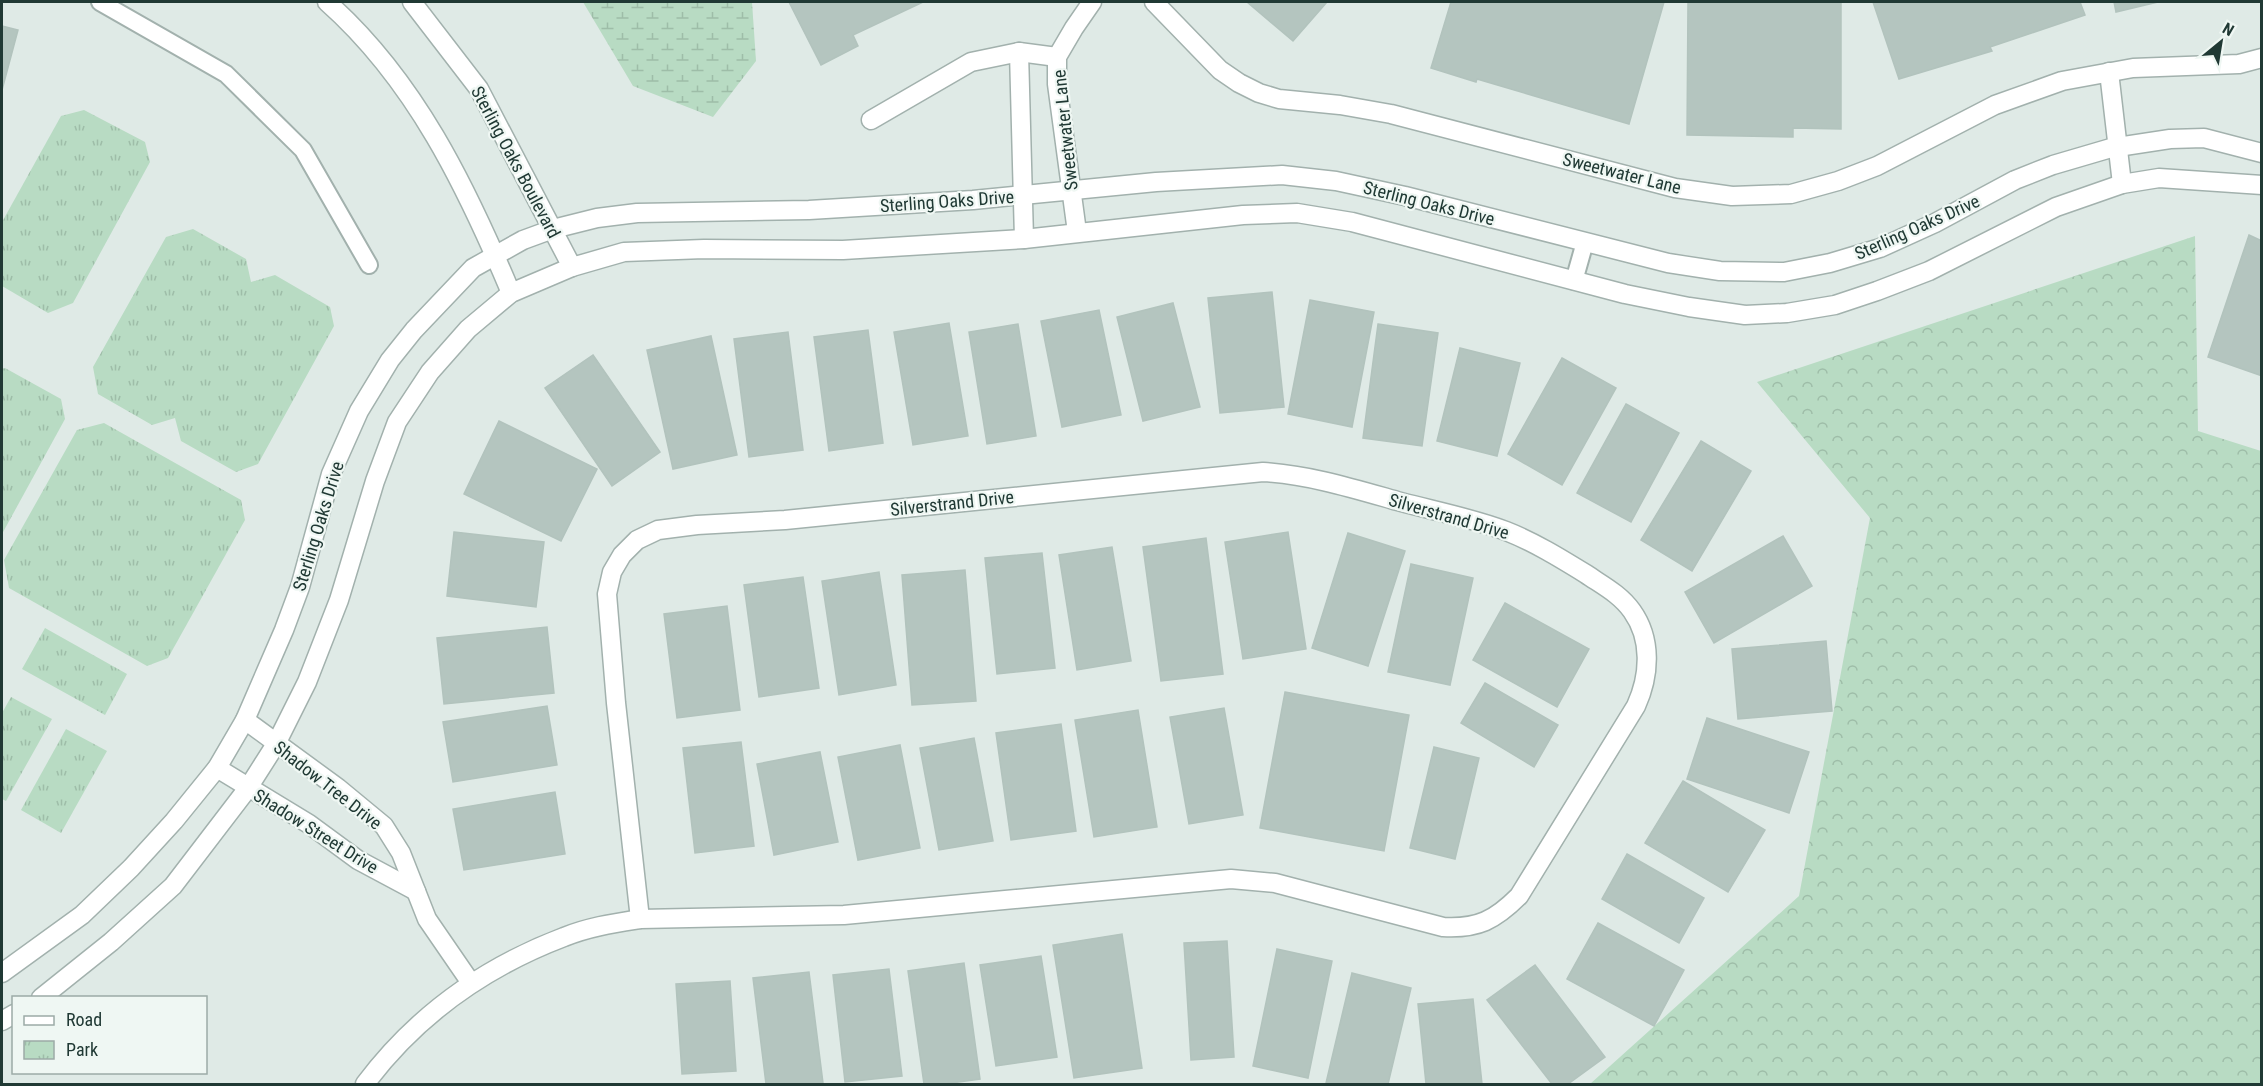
<svg xmlns="http://www.w3.org/2000/svg" width="2263" height="1086" font-family="'Roboto Condensed',sans-serif">
<defs>
<pattern id="forest-crowns" width="20" height="18" patternUnits="userSpaceOnUse" patternTransform="scale(1.5)"><rect width="20" height="18" fill="#b8dbc3"/><path d="M2 6a3 3 0 1 1 6 0M12 15a3 3 0 1 1 6 0" fill="none" stroke="#9ebda8"/></pattern>
<pattern id="wetland-marsh" width="20" height="14" patternUnits="userSpaceOnUse" patternTransform="scale(1.5)"><rect width="20" height="14" fill="#b8dbc3"/><path d="M1 5h8M5 5V1M11 12h8M15 12V8" fill="none" stroke="#9ebda8"/></pattern>
<pattern id="park-tufts" width="24" height="20" patternUnits="userSpaceOnUse" patternTransform="scale(1.5)"><rect width="24" height="20" fill="#b8dbc3"/><path d="M3 7l-1-3M5 7V3M7 7l1-3M15 17l-1-3M17 17v-4M19 17l1-3" fill="none" stroke="#9ebda8"/></pattern>
</defs>
<rect width="100%" height="100%" fill="#dfeae6"/>
<path fill="url(#forest-crowns)" d="M2195,236L2198,431L2261,451V1084H1590L1799,896L1870,518L1757,382Z"/>
<path fill="url(#wetland-marsh)" d="M583,2H752L756,61L713,117L633,86Z"/>
<g fill="url(#park-tufts)">
<path d="M84,110L145,142L150,162L73,303L48,313L2,286V222L61,116Z"/>
<path d="M193,229L246,259L251,282L275,275L330,307L334,326L258,464L236,472L181,441L175,418L152,425L98,394L93,367L166,237Z"/>
<path d="M5,368L61,399L65,419L2,534V369Z"/>
<path d="M104,423L241,500L245,520L168,658L147,666L9,588L4,560L77,430Z"/>
<path d="M45,628L127,674L105,715L22,669Z"/>
<path d="M11,697L52,719L6,801L2,799V713Z"/>
<path d="M66,729L107,751L61,833L21,810Z"/>
</g>
<g fill="#b4c5bf" stroke="#b2c3bd" stroke-width="1.5">
<path d="M789,2H923L853,35L858,46L821,65Z"/>
<path d="M1247,2H1327L1293,41Z"/>
<path d="M1451,2H1664L1629,124L1477,79L1476,82L1431,68Z"/>
<path d="M1688,2H1841V129L1793,128V137L1687,135Z"/>
<path d="M1873,2H2080L2085,15L1990,47L1992,51L1899,79Z"/>
<path d="M2114,2H2158L2116,12Z"/>
<path d="M2,26L18,30L2,90Z"/>
<path d="M2249,235L2262,241V376L2208,357Z"/>
<path d="M1272,292L1284,407L1220,413L1208,298Z"/>
<path d="M1310,300L1374,312L1352,427L1288,414Z"/>
<path d="M1173,303L1200,407L1143,421L1117,317Z"/>
<path d="M1099,310L1121,415L1062,427L1041,321Z"/>
<path d="M949,323L968,436L913,445L894,332Z"/>
<path d="M1018,324L1036,436L987,444L969,332Z"/>
<path d="M1378,324L1438,333L1422,446L1363,438Z"/>
<path d="M868,330L883,443L829,451L814,337Z"/>
<path d="M788,332L803,450L749,457L734,339Z"/>
<path d="M711,336L737,455L673,469L647,350Z"/>
<path d="M1460,348L1520,363L1497,456L1437,441Z"/>
<path d="M593,355L660,452L612,486L545,388Z"/>
<path d="M1562,358L1616,388L1562,485L1508,454Z"/>
<path d="M1626,404L1679,433L1631,522L1577,493Z"/>
<path d="M499,421L597,469L561,541L464,494Z"/>
<path d="M1701,441L1751,471L1692,571L1641,540Z"/>
<path d="M454,532L544,542L536,607L447,596Z"/>
<path d="M1288,532L1306,649L1243,659L1225,542Z"/>
<path d="M1348,533L1405,551L1368,666L1312,648Z"/>
<path d="M1783,536L1812,586L1714,643L1685,592Z"/>
<path d="M1206,538L1223,674L1161,681L1143,547Z"/>
<path d="M1112,547L1131,661L1077,670L1059,555Z"/>
<path d="M1042,553L1055,668L997,674L985,558Z"/>
<path d="M1411,564L1473,578L1450,685L1388,672Z"/>
<path d="M965,570L976,701L912,705L902,575Z"/>
<path d="M879,572L896,685L839,695L822,581Z"/>
<path d="M803,577L819,688L759,697L744,585Z"/>
<path d="M1505,603L1589,649L1557,707L1473,660Z"/>
<path d="M727,606L740,710L677,718L664,614Z"/>
<path d="M547,627L554,693L444,704L437,638Z"/>
<path d="M1826,641L1832,711L1738,719L1732,649Z"/>
<path d="M1485,683L1558,725L1534,767L1461,723Z"/>
<path d="M1285,692L1409,715L1384,851L1260,828Z"/>
<path d="M547,706L557,765L453,782L443,722Z"/>
<path d="M1224,708L1243,815L1189,824L1170,717Z"/>
<path d="M1138,710L1157,827L1094,837L1075,720Z"/>
<path d="M1707,718L1809,752L1789,813L1687,779Z"/>
<path d="M1061,724L1076,831L1011,840L996,733Z"/>
<path d="M974,738L993,841L939,850L920,748Z"/>
<path d="M741,742L754,846L695,853L683,748Z"/>
<path d="M900,745L920,848L858,860L838,757Z"/>
<path d="M1434,747L1479,758L1455,859L1410,848Z"/>
<path d="M820,752L838,842L774,855L757,764Z"/>
<path d="M1683,781L1765,830L1728,892L1645,843Z"/>
<path d="M555,792L565,854L464,870L453,809Z"/>
<path d="M1627,854L1704,898L1679,943L1602,899Z"/>
<path d="M1598,923L1684,970L1654,1026L1567,979Z"/>
<path d="M1122,934L1142,1068L1074,1078L1053,945Z"/>
<path d="M1227,941L1234,1057L1191,1060L1184,943Z"/>
<path d="M1277,949L1332,961L1308,1078L1253,1066Z"/>
<path d="M1041,956L1057,1057L996,1066L980,965Z"/>
<path d="M964,963L980,1079L944,1084H924L908,971Z"/>
<path d="M1535,965L1605,1057L1568,1084H1552L1487,1000Z"/>
<path d="M889,969L902,1076L845,1082L833,975Z"/>
<path d="M809,972L823,1083L766,1084L753,978Z"/>
<path d="M1352,973L1411,988L1388,1084L1326,1083Z"/>
<path d="M730,981L736,1071L682,1074L676,984Z"/>
<path d="M1473,999L1482,1084H1426L1418,1004Z"/>
</g>
<g fill="none" stroke-linecap="round" stroke-linejoin="round">
<g stroke="#a2b1ad" stroke-width="20">
<g id="service">
<path d="M100,2L226,74L303,150L369,265"/>
<path d="M1574,281L1585,242"/>
</g>
</g>
<g stroke="#a2b1ad" stroke-width="21">
<g id="minor">
<path d="M327,2C415,80 466,186 511,293"/>
<path d="M412,2L479,89L572,267"/>
<path d="M1154,2L1220,70L1239,83L1259,93L1279,99L1340,105L1391,114L1675,188L1732,196L1791,194L1838,181L1877,166L1995,105L2062,81L2133,68L2239,64L2262,58"/>
<path d="M1019,52L1024,239"/>
<path d="M2109,72L2122,184"/>
<path d="M871,120L971,62L1019,52L1057,57"/>
<path d="M1077,232L1057,84V57L1074,28L1092,2"/>
<path d="M1263,472C1311,475 1355,489 1401,502C1435,511 1472,518 1506,531C1534,542 1560,558 1586,574C1602,585 1620,594 1632,611C1652,639 1650,675 1636,706L1519,896C1495,920 1478,929 1443,927L1275,883L1231,879L844,915L640,919L616,703L607,594L612,572L622,555L637,540L658,530L697,525L785,520Z"/>
<path d="M245,720L338,788L384,826L401,853L427,919L471,983"/>
<path d="M217,768L309,824L358,860L416,891"/>
<path d="M2,973L82,915L131,868L174,821L217,768L245,720L284,630L300,587L331,474L359,411L390,360L414,330L473,268L523,240L553,229L597,218L637,213L809,210L973,200L1156,182L1282,175L1336,181L1405,196L1668,263L1720,271L1784,272L1830,263L1880,248L1935,223L2015,180L2053,165L2111,148L2170,139L2204,138L2262,153"/>
<path d="M41,998L111,942L173,886L248,788L276,744L307,682L339,600L375,481L397,422L430,372L468,329L511,293L572,267L624,252L704,249L843,250L1024,239L1243,215L1297,213L1352,222L1625,294L1689,307L1745,315L1787,313L1835,305L1877,291L1929,271L2056,207L2122,184L2159,178L2262,185"/>
<path d="M2,1021L14,1014"/>
<path d="M365,1084C416,1016 485,967 564,937C588,927 615,923 640,919"/>
</g>
</g>
<use href="#service" stroke="#fff" stroke-width="16"/>
<use href="#minor" stroke="#fff" stroke-width="18"/>
</g>
<g text-anchor="middle" dominant-baseline="central" stroke-width="4.5" stroke-linejoin="round" paint-order="stroke">
<g font-size="18" fill="#203934" stroke="#eff7f3">
<text transform="translate(1065 130) rotate(-96)">Sweetwater Lane</text>
<text transform="translate(516 162) rotate(62)">Sterling Oaks Boulevard</text>
<text transform="translate(1622 173) rotate(14)">Sweetwater Lane</text>
<text transform="translate(947 201) rotate(-4)">Sterling Oaks Drive</text>
<text transform="translate(1429 203) rotate(14)">Sterling Oaks Drive</text>
<text transform="translate(1917 227) rotate(-24)">Sterling Oaks Drive</text>
<text transform="translate(952 503) rotate(-6)">Silverstrand Drive</text>
<text transform="translate(1449 516) rotate(16)">Silverstrand Drive</text>
<text transform="translate(318 526) rotate(-73)">Sterling Oaks Drive</text>
<text transform="translate(328 785) rotate(38)">Shadow Tree Drive</text>
<text transform="translate(316 831) rotate(32)">Shadow Street Drive</text>
</g>
</g>
<rect width="2263" height="1086" fill="none" stroke="#203934" stroke-width="6"/>
<rect x="12" y="996" width="195" height="78" fill="#eff7f3" stroke="#9caba7" stroke-width="1.5"/>
<rect x="24" y="1016" width="30" height="9" fill="#ffffff" stroke="#9caba7" stroke-width="1.5"/>
<text x="66" y="1026" font-size="18" fill="#203934">Road</text>
<rect x="24" y="1041" width="30" height="18" fill="url(#park-tufts)" stroke="#9caba7" stroke-width="1.5"/>
<text x="66" y="1056" font-size="18" fill="#203934">Park</text>
<g transform="translate(2221 42) rotate(30)" stroke="#eff7f3" stroke-width="4.5" paint-order="stroke">
<path d="M0-4.5L10 22L0 15L-10 22Z" fill="#203934"/>
<text y="-9" font-size="16" font-weight="bold" text-anchor="middle" fill="#203934">N</text>
</g>
</svg>
